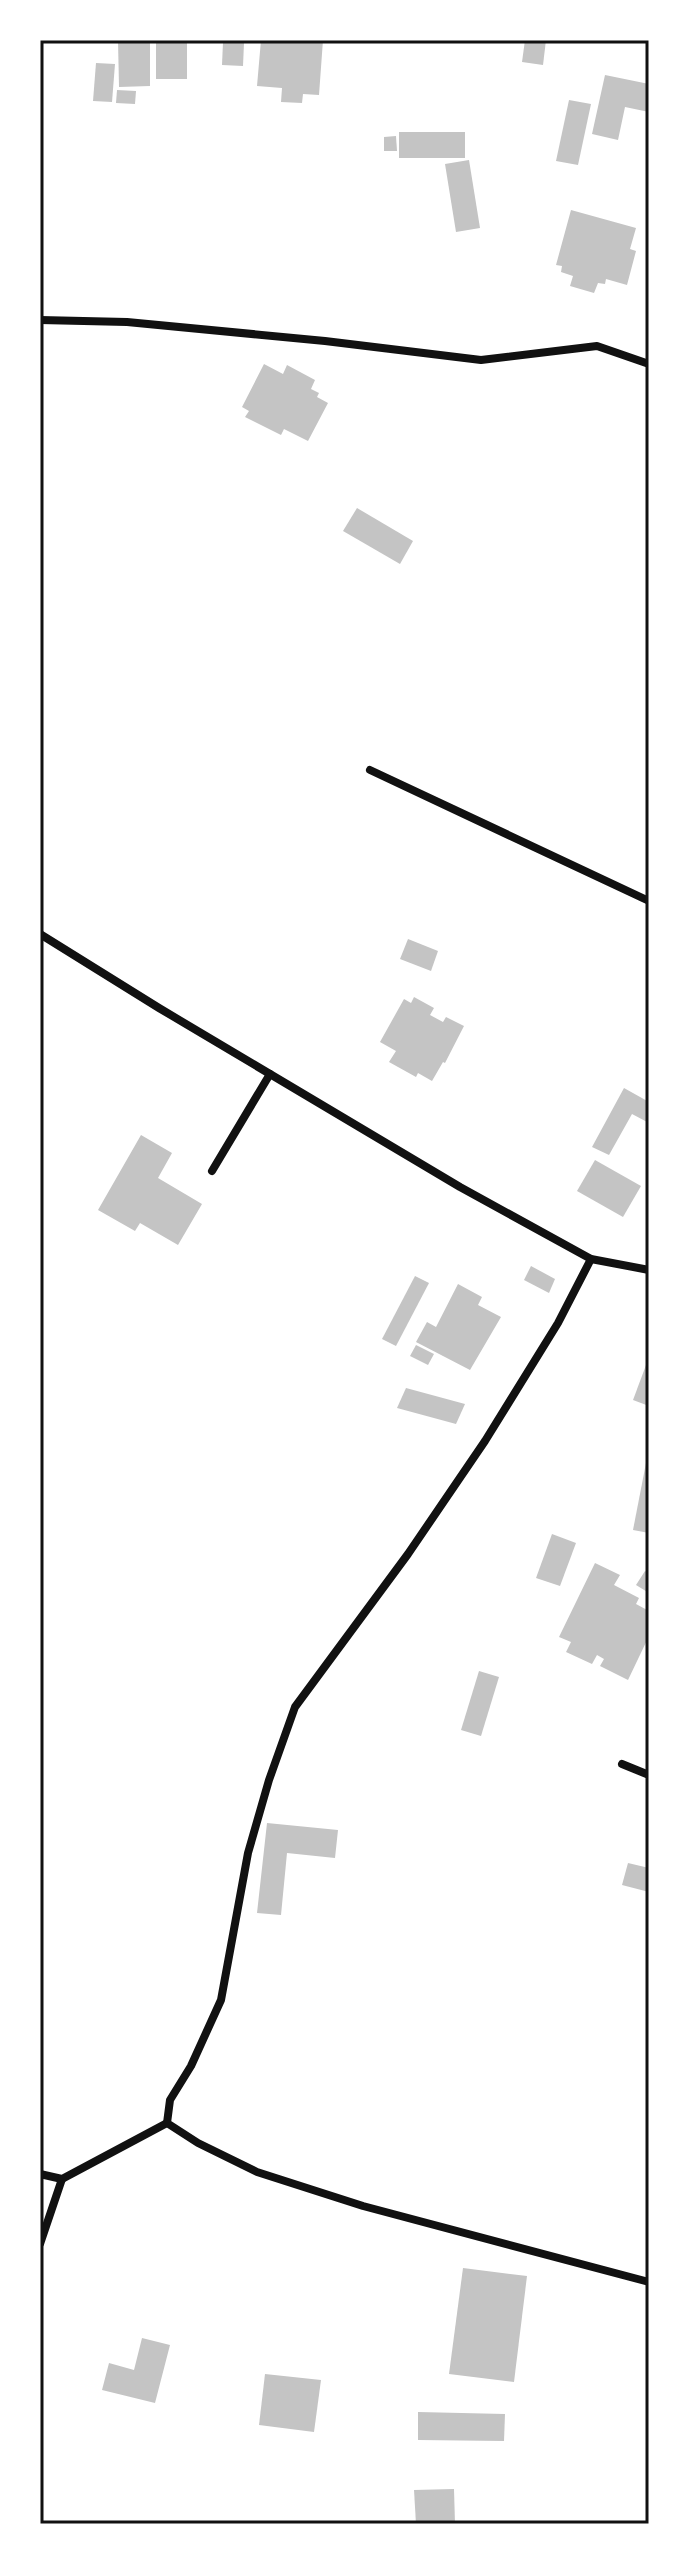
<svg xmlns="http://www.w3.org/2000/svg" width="689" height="2564" font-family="Signika,sans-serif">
<rect width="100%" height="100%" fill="#fff"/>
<g fill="#c4c4c4">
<path d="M118,40H150V86L119,87Z"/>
<rect x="156" y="40" width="31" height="39"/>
<path d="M261,40H323L319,95L303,94L302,103L281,102L282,88L257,86Z"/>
<path d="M525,40H546L543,65L522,62Z"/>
<path d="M223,42L244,43L243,66L222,65Z"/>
<path d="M96,63L115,64L112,102L93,101Z"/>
<path d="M605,75L649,84V112L625,107L618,140L592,134Z"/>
<path d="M117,90L136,91L135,104L116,103Z"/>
<path d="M569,100L591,104L578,165L556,161Z"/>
<rect x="399" y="132" width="66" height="26"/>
<path d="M396,136L397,151H384V137Z"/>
<path d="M469,160L480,228L456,232L445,164Z"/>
<path d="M571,210L636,228L630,249L636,251L627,285L606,279L605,284L598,283L594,293L570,286L573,276L561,272L562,266L556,265Z"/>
<path d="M264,364L283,374L287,365L315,380L311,389L319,393L317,397L328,403L308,441L284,429L281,435L245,417L249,411L242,407Z"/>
<path d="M357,508L413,541L400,564L343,531Z"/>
<path d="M408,939L438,951L431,971L400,959Z"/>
<path d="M414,997L434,1008L430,1015L443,1022L446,1017L464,1026L445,1063L443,1062L432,1081L418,1073L416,1077L389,1062L396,1051L380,1042L404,999L411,1003Z"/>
<path d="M624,1088L649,1102V1123L632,1114L609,1155L592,1147Z"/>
<path d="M141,1135L172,1153L158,1178L202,1204L178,1245L140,1223L135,1231L98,1210Z"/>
<path d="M595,1160L641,1186L623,1217L577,1191Z"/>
<path d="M531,1266L555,1279L549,1293L524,1280Z"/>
<path d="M415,1276L429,1283L396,1346L382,1339Z"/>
<path d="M458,1284L482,1297L478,1305L501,1317L470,1370L416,1342L427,1322L436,1327Z"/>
<path d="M416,1345L434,1354L428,1365L410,1356Z"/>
<path d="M649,1357V1406L633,1400Z"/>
<path d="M406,1388L465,1404L456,1424L397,1408Z"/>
<path d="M646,1463L649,1464V1533L633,1530Z"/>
<path d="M552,1534L576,1543L560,1586L536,1578Z"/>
<path d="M595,1563L620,1575L614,1585L639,1598L636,1604L649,1611V1628L646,1635L649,1636L628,1680L600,1666L604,1659L597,1655L592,1664L566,1652L571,1642L559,1637Z"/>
<path d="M645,1571L649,1573V1593L636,1585Z"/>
<path d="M479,1671L499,1677L481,1736L461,1730Z"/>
<path d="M267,1823L338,1830L335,1858L287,1853L281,1915L257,1913Z"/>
<path d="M628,1863L649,1868V1892L622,1885Z"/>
<path d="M463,2268L527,2276L514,2382L449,2374Z"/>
<path d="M142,2338L170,2345L155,2403L102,2390L109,2363L134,2370Z"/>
<path d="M265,2374L321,2380L314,2432L259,2425Z"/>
<path d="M418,2412L505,2414L504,2441L418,2440Z"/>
<path d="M454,2489L455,2524H416L414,2490Z"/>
</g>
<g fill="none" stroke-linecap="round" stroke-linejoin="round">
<g stroke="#111" stroke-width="8">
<path d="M40,320L127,322L325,341L481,360L597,346L649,364"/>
<path d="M370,770L649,901"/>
<path d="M40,934L159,1008L460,1187L591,1259L649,1270"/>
<path d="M212,1171L270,1074"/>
<path d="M591,1259L558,1323L485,1441L408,1554L295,1707L269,1780L248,1853L221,2000L191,2066L170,2100L167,2123L198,2143L257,2172L363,2206L649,2282"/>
<path d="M622,1764L649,1775"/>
<path d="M40,2174L62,2179L167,2123"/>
<path d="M40,2244L62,2179"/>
</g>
</g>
<rect width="689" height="2564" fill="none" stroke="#ffffff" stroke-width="84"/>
<rect x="42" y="42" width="605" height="2480" fill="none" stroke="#111" stroke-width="3"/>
</svg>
